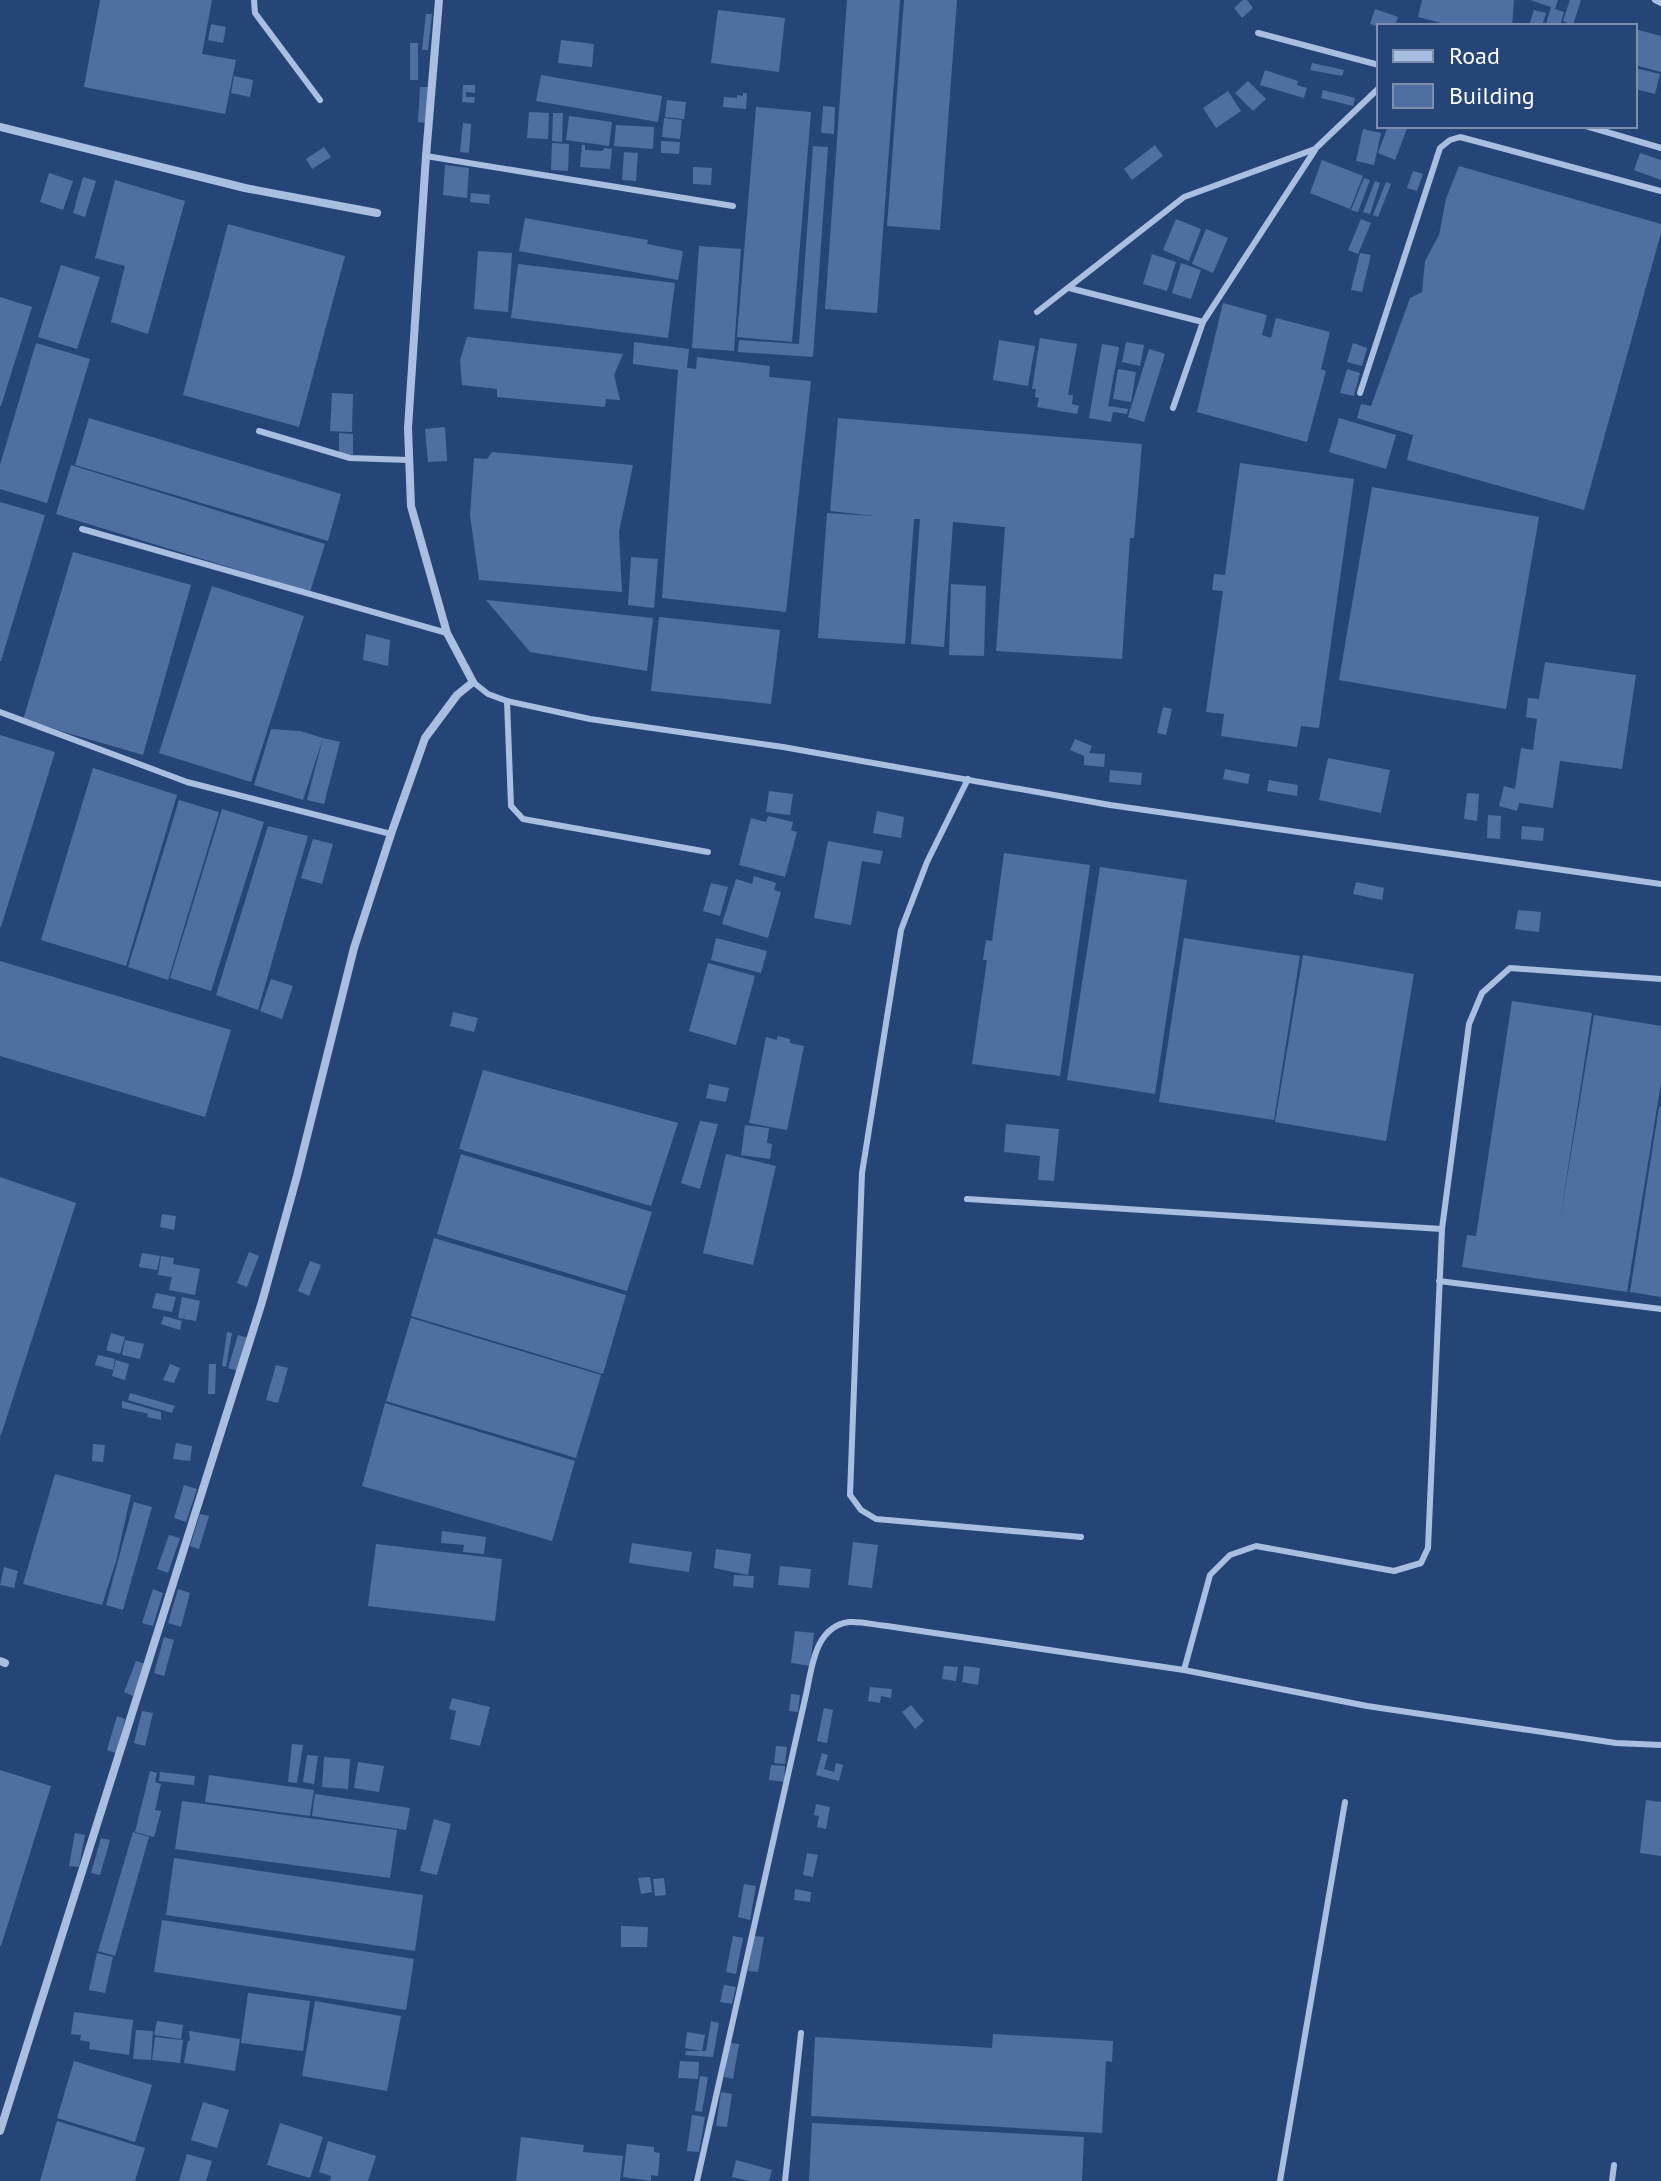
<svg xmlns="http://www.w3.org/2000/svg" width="1661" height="2181" font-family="'PT Sans',sans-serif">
<rect width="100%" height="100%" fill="#264577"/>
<g fill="#4f6fa1">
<path d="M100,0H212L202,54L236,60L225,114L84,87Z"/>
<path d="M847,0H900L877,313L825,309Z"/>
<path d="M904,0H957L940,230L887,226Z"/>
<path d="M1243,0H1247L1253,8L1242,18L1234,8Z"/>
<path d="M1422,0H1514L1512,26H1453L1418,17Z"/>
<path d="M1530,0H1558L1555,9L1564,12L1560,26L1546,24L1551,7Z"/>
<path d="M1570,0H1581L1573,25L1563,21Z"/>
<path d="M1375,9L1398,17L1395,26L1379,27L1370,24Z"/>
<path d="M718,10L785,18L779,72L711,63Z"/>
<path d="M1534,10L1546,13L1542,26H1529Z"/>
<path d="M426,14H432L428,50H422Z"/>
<path d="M211,24L226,27L223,43L208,40Z"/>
<path d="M1635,29L1661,36V72L1635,65Z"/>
<path d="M561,40L594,44L592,67L558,63Z"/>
<rect x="410" y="43" width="8" height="37"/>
<path d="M1312,63L1344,70L1342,76L1310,70Z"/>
<path d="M1635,68L1660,74L1655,94L1635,89Z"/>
<path d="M1265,70L1298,81L1297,85L1307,88L1304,98L1260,85Z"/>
<path d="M541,75L662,96L658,122L536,101Z"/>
<path d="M234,76L253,80L250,97L231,93Z"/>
<path d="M1248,81L1266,99L1253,111L1235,93Z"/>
<path d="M463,85H475V93L466,92V97H475L474,103L462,102Z"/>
<path d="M420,87H428L426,123L418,122Z"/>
<path d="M1323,90L1355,98L1353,106L1321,98Z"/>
<path d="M1228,91L1241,111L1216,128L1203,108Z"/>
<path d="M743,93H747L746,109L723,107L724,97L737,98V95L743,96Z"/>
<path d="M667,100L686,102L684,119L665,117Z"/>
<path d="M823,106L835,107L834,134L821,133Z"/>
<path d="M756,107L811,112L792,342L737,337Z"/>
<path d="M529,112L549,113L548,139L527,138Z"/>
<path d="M553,113H563L562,142L552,141Z"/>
<path d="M569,116L612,122L609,146L566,140Z"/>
<path d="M664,118L682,120L680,139L662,137Z"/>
<path d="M463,123L471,124L469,153L460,152Z"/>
<path d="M616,125L654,127L653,149L614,146Z"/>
<path d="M1388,126H1408L1395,160L1378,153Z"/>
<path d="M1363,129L1381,133L1374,165L1356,161Z"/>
<path d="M661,141L680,142L679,154L661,153Z"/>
<path d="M552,143L569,144L568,171L551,170Z"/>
<path d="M582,145H585V150L603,151L604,148L612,149L610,169L580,167Z"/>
<path d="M1155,145L1163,156L1132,180L1124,169Z"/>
<path d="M813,146L828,147L813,357L738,352L739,340L799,344Z"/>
<path d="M324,147L331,157L312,169L306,159Z"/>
<path d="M624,152L638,153L636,181L622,180Z"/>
<path d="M1640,153L1661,160V180L1634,170Z"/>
<path d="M1322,160L1363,176L1350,209L1310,193Z"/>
<path d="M445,165L469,168L467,198L443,195Z"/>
<path d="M1459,166L1661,224V233L1584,510L1407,460L1413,435L1357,418L1361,404L1371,406L1410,298L1422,292L1425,261L1439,235L1446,199Z"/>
<path d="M693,167L712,168L711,185L693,184Z"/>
<path d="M1413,171L1423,174L1417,191L1407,188Z"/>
<path d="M49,173L73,181L63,210L40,202Z"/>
<path d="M83,177L96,181L85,217L73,213Z"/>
<path d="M1364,178L1370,180L1358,212L1351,210Z"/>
<path d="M115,180L185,201L148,334L111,322L125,266L95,258Z"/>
<path d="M1375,181L1380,183L1370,214L1363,212Z"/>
<path d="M1386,182L1391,184L1378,217L1373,215Z"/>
<path d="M471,193L490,195L489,204L470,202Z"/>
<path d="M525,218L648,240L647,244L683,251L678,280L519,251Z"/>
<path d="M1176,219L1201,229L1189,261L1163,250Z"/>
<path d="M1361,219L1371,223L1358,254L1348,250Z"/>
<path d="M228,224L345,256L299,427L183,395Z"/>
<path d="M1206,229L1228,238L1213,273L1192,264Z"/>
<path d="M699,246L741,249L734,351L692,348Z"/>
<path d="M478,251L512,253L508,312L474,309Z"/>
<path d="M1360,253L1371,255L1362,292L1351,290Z"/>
<path d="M1152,254L1176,262L1167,291L1143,284Z"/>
<path d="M1181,263L1201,270L1191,299L1172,293Z"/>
<path d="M518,264L675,283L668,338L511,318Z"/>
<path d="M61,265L100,277L77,349L38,337Z"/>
<path d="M0,297L32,307L1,406H0Z"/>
<path d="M1223,303L1267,315L1262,335L1271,338L1276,318L1330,332L1321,369L1326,371L1307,442L1197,412Z"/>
<path d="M467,337L623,354L614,375L620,400L606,399L605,407L497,397V389L462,385L460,360Z"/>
<path d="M1040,338L1077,344L1068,395H1073L1072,404L1079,406L1077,414L1037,407L1039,398L1035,397L1036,389H1032Z"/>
<path d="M999,340L1035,346L1028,386L993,380Z"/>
<path d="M634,342L689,349L687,368L696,369L697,357L770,366L769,377L811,381L786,612L662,598L678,370L633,364Z"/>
<path d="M1126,342L1144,345L1140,366L1122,362Z"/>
<path d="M36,343L90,359L47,503L0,489V465Z"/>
<path d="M1353,343L1367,348L1362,366L1347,362Z"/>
<path d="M1102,344L1119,347L1108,406L1128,409L1127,414L1113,412L1111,422L1089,418Z"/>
<path d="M1149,349L1165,354L1144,422L1128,417Z"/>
<path d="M1118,369L1136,372L1131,402L1113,399Z"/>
<path d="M1347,369L1360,373L1354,396L1340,393Z"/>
<path d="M332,393L353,394L352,432L330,431Z"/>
<path d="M89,418L341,494L328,541L75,465Z"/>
<path d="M838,418L1142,444L1134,538H1130L1122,659L996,651L1005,527L953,522L944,647L911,644L920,519H914L905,644L818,638L827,513L874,516L830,511Z"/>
<path d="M1339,418L1396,435L1386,469L1329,452Z"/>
<path d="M445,427L447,461L428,462L425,429Z"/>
<path d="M339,433L353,434V455L339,454Z"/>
<path d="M492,452L633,465L619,532L622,592L479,580L470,515L474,458L487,459Z"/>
<path d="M1240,463L1354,479L1319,728L1301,726L1297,747L1221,736L1224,714L1206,712L1223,591L1212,590L1214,574L1225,575Z"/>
<path d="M71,465L325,544L310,592L56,514Z"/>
<path d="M1372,487L1539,517L1506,709L1339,680Z"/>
<path d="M0,502L45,515L1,661H0Z"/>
<path d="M73,552L191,585L143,755L23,720Z"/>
<path d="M631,557L658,559L654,608L628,605Z"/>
<path d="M951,584L986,586L984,656L949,655Z"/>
<path d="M212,586L304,616L251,782L159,753Z"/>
<path d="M486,600L653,618L647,671L530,652Z"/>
<path d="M659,617L780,630L771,704L651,691Z"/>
<path d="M366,634L390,640L388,666L363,660Z"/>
<path d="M1545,662L1636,675L1622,769L1560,761L1553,808L1519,803L1517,811L1499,806L1504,786L1515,789L1521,748L1533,750L1537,719L1526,717L1528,698L1539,699Z"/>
<path d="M1163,707L1172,709L1166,735L1157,733Z"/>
<path d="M271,729L300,731L323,738L303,800L254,785Z"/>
<path d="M0,735L55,752L1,927H0Z"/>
<path d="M323,738L340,742L324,804L307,800Z"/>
<path d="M1075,739L1092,746L1089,753L1105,754L1104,767L1084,765V756L1070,750Z"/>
<path d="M1328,758L1390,770L1381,813L1319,800Z"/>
<path d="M93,768L177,795L126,966L41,940Z"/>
<path d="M1225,769L1250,774L1248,784L1223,779Z"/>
<path d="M1110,770L1142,773L1141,785L1109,782Z"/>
<path d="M1269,780L1298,785L1297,796L1267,791Z"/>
<path d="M769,791L793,794L790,815L766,812Z"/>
<path d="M1467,793L1479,794L1477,821L1464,819Z"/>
<path d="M179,800L219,812L168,980L128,967Z"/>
<path d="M222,809L264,822L211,991L170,978Z"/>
<path d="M877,811L904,817L901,838L873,833Z"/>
<path d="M1488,815L1501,816L1500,839L1487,838Z"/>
<path d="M768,816L793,822L791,830L797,832L785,877L739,865L751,818L766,822Z"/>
<path d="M268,826L308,836L258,1010L216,995Z"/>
<path d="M1522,826L1544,828L1543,841L1521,839Z"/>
<path d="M313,839L333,844L322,884L301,878Z"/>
<path d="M828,841L883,851L880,864L862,861L851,925L814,918Z"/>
<path d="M1004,853L1090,865L1060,1076L972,1064L987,960H983L986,940L992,941Z"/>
<path d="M1100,867L1187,880L1155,1094L1067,1080Z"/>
<path d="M754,876L776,883L774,890L781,892L768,938L722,924L736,879L752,884Z"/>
<path d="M1356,882L1384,888L1382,900L1353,894Z"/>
<path d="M711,883L728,887L720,916L703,911Z"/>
<path d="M1518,910L1541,912L1539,932L1515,929Z"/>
<path d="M716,938L767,951L761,973L711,960Z"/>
<path d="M1184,938L1300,956L1274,1120L1159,1102Z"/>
<path d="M1303,955L1414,974L1386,1141L1275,1122Z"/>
<path d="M0,961L231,1030L205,1117L0,1056Z"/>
<path d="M708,963L755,976L736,1045L689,1031Z"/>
<path d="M271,979L293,986L282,1019L260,1011Z"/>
<path d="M1512,1001L1592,1013L1560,1220L1594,1015L1661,1026V1083L1627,1292L1462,1267L1467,1235L1476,1236Z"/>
<path d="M453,1012L478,1018L474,1032L450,1026Z"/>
<path d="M778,1036L790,1039V1043L804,1046L787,1130L749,1123L766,1037L777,1040Z"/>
<path d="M483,1070L678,1123L651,1206L459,1149Z"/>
<path d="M709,1084L729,1088L726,1102L706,1098Z"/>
<path d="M1659,1107H1661V1297L1630,1292Z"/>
<path d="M700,1121L718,1124L700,1189L681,1183Z"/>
<path d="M1006,1124L1059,1129L1054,1181L1038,1180L1040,1156L1004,1152Z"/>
<path d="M745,1125L769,1128L767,1143L772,1144L770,1159L741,1155Z"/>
<path d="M461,1154L652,1212L627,1291L437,1234Z"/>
<path d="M726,1154L776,1166L753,1265L703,1253Z"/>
<path d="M0,1177L76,1203L1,1435H0Z"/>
<path d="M162,1214L176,1216L174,1230L160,1227Z"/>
<path d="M434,1238L626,1295L603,1374L411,1316Z"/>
<path d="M249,1252L259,1256L247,1287L237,1283Z"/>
<path d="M142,1253L160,1256L157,1270L139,1267Z"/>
<path d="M161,1256L174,1258L173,1264L200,1269L195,1295L169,1290L172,1277L158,1275Z"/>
<path d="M310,1261L321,1265L309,1296L298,1291Z"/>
<path d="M156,1293L176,1297L172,1312L152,1308Z"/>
<path d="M182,1297L200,1301L196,1321L184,1319L185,1314L183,1319L178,1318Z"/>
<path d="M164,1316L182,1321L180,1330L161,1324Z"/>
<path d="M411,1318L601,1375L576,1458L386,1401Z"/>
<path d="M227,1332L232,1333L226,1367L222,1366Z"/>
<path d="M111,1333L125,1337L120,1354L106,1350Z"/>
<path d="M238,1335L248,1338L238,1371L228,1368Z"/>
<path d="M125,1340L144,1344L140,1359L122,1355Z"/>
<path d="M98,1355L115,1359L113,1370L95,1365Z"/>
<path d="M116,1360L129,1364L125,1380L112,1376Z"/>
<path d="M170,1364L180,1368L174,1383L163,1380Z"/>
<path d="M209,1364H216L215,1394H208Z"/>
<path d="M276,1365L288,1368L278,1403L266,1400Z"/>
<path d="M130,1393L175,1406L172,1413L128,1400Z"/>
<path d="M122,1401L161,1412V1420L147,1417L148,1414L141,1412L122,1408Z"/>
<path d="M385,1403L575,1461L552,1541L362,1486Z"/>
<path d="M176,1443L192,1446L190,1461L173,1459Z"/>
<path d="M93,1444L105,1445L103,1462L92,1461Z"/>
<path d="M55,1474L131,1495L116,1561L102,1605L23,1584Z"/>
<path d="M184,1485L197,1489L186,1522L174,1518Z"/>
<path d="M134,1502L152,1507L123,1610L106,1605Z"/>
<path d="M200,1514L209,1516L199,1549L190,1546Z"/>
<path d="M442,1531L486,1537L484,1554L463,1552L464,1545L441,1543Z"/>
<path d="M169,1535L180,1538L168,1573L157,1569Z"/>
<path d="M853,1542L878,1545L872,1588L848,1585Z"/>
<path d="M632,1543L692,1552L689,1572L629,1563Z"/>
<path d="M376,1544L502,1559L495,1621L368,1606Z"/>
<path d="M716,1549L751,1554L748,1575L714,1568Z"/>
<path d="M780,1566L811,1569L809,1588L778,1585Z"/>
<path d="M4,1567L18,1571L14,1588L0,1585Z"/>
<path d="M734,1575L754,1576L753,1588L733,1586Z"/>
<path d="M153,1589L163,1593L153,1626L142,1623Z"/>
<path d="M178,1589L190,1593L181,1627L168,1623Z"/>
<path d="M795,1631L814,1633L810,1666L791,1663Z"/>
<path d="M164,1637L174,1640L164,1676L154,1673Z"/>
<path d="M136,1661L145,1664L133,1696L124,1692Z"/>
<path d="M944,1666L958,1667L956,1681L942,1679Z"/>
<path d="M964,1666L980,1668L978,1685L962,1682Z"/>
<path d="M870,1687L892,1689L891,1698L881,1696L880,1703L868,1701Z"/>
<path d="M791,1694L800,1695L798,1712L789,1711Z"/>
<path d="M452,1698L490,1707L480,1746L450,1739L456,1711L449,1709Z"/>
<path d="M911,1705L924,1721L915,1729L902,1712Z"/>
<path d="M824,1708L833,1710L827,1743L817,1741Z"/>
<path d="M142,1711L153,1713L145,1746L134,1743Z"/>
<path d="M117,1716L125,1719L116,1753L107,1750Z"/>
<path d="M292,1744L303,1745L297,1783L288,1782Z"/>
<path d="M776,1746L787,1747L785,1764L774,1763Z"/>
<path d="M822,1753L828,1755L824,1769L834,1772L836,1763L843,1765L839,1781L816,1775Z"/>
<path d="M307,1755L318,1756L314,1784L303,1782Z"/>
<path d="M324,1757L350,1759L348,1789L322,1787Z"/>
<path d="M358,1762L384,1766L379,1792L354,1788Z"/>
<path d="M771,1765L785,1766L784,1782L769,1780Z"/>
<path d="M0,1770L51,1786L1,1946H0Z"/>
<path d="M150,1771L157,1773L155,1782L161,1784L155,1810L161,1811L154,1837L135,1832Z"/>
<path d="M160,1772L195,1776L194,1785L159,1781Z"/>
<path d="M209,1775L314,1790L310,1816L205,1802Z"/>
<path d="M315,1794L410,1808L406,1830L312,1816Z"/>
<path d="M1646,1800L1661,1802V1856L1640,1853Z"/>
<path d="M182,1801L397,1830L390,1878L175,1849Z"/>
<path d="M816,1804L830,1807L826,1829L817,1827L819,1816L814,1815Z"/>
<path d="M434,1819L451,1824L437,1875L420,1871Z"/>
<path d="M133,1832L149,1837L115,1956L98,1951Z"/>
<path d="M75,1833L85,1835L79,1867L69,1866Z"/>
<path d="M101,1838L110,1840L100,1875L91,1873Z"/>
<path d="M807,1853L818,1855L813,1877L803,1875Z"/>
<path d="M174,1858L423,1895L415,1951L166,1915Z"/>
<path d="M650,1877L652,1892L641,1894L638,1878Z"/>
<path d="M664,1878L666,1895L655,1896L653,1879Z"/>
<path d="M744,1884L756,1886L750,1920L738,1917Z"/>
<path d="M795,1889L811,1892L810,1902L794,1900Z"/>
<path d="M162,1920L414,1959L406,2010L154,1972Z"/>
<path d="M621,1926L648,1927L647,1947H621Z"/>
<path d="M733,1936L743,1938L736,1974L726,1972Z"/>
<path d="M754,1936L764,1937L758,1972L748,1971Z"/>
<path d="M97,1953L113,1957L105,1993L89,1990Z"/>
<path d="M724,1985L736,1987L732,2004L720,2002Z"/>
<path d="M248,1993L310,2001L303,2051L241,2043Z"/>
<path d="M315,2001L401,2016L387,2091L302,2076Z"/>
<path d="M74,2012L133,2020L129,2055L89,2049L90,2042L80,2040L81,2035L71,2034Z"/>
<path d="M157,2021L183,2025L181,2039L154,2035Z"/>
<path d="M711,2021L719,2023L713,2057L685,2055L686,2051H706Z"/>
<path d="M136,2030L153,2031L151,2060L133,2059Z"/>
<path d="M189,2031L240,2039L235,2071L184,2063L188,2041H190Z"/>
<path d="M687,2032L705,2035L702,2051L685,2048Z"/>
<path d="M993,2034L1113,2041L1112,2062L1106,2061L1102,2133L811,2116L815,2037L992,2048Z"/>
<path d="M155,2037L183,2040L180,2063L152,2060Z"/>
<path d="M730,2043L739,2044L733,2079L724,2077Z"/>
<path d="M74,2061L152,2085L135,2142L57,2118Z"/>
<path d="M680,2061L699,2062L698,2079L678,2078Z"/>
<path d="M700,2076L708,2077L702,2112L695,2111Z"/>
<path d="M721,2092L732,2094L727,2127L716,2126Z"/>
<path d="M203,2102L229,2110L217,2148L191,2140Z"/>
<path d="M692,2115L705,2117L699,2152L687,2151Z"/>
<path d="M57,2121L145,2148L135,2181H40Z"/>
<path d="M280,2123L323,2137L310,2178L267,2165Z"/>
<path d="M812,2123L1084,2137L1082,2181H809Z"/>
<path d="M521,2137L584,2145L583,2152L623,2156L620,2181H516Z"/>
<path d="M328,2141L376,2156L368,2181H330L331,2176L319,2172Z"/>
<path d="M627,2144L654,2147V2152L660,2153L658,2176L651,2175V2181L623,2177Z"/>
<path d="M187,2154L212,2161L206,2181H179Z"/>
<path d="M736,2160L772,2170L769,2181H749L732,2177Z"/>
</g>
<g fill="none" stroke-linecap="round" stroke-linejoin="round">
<g stroke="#a8bfe2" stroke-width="6">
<path d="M254,0L255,13L320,100"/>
<path d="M1655,0L1661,3"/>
<path d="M1258,33L1379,65"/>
<path d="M1586,126L1661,148"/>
<path d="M426,156L733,206"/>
<path d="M1069,288L1203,322"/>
<path d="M1037,312L1184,197L1315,149L1379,88"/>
<path d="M1360,393L1440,148L1450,140L1460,137L1661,191"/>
<path d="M1173,408L1203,322L1315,150"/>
<path d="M259,431L350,458L409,460"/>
<path d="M82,529L447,633"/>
<path d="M473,682L488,694L507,701L590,719L783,747L1110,805L1661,884"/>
<path d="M507,701L511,806L523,819L708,852"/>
<path d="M0,712L187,782L391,834"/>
<path d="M968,779L927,862L901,930L862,1173L850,1495L861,1510L876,1519L1081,1537"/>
<path d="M967,1199L1442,1229"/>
<path d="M1439,1281L1661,1309"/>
<path d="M1184,1670L1210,1575L1230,1555L1256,1546L1394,1571L1421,1563L1428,1548L1442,1229L1469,1024L1482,993L1510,968L1661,979"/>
<path d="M697,2181L805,1699C812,1671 813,1627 849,1622C861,1621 875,1625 887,1626L1184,1670L1367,1706L1616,1743L1661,1745"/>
<path d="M785,2181L801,2033"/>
<path d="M1280,2181L1345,1802"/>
<path d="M1612,2181L1614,2165"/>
</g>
<g stroke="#a8bfe2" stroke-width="8">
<path d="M0,127L245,188L377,213"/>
<path d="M0,1661L5,1663"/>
<path d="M0,2131L262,1302L297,1176L354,948L391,834L425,738L457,695L473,682L447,633L411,506L408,428L426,156L439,0"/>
</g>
</g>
<rect x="1377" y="24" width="260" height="104" fill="#264577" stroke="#7d8fad" stroke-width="2"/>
<rect x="1393" y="50" width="40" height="12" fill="#a8bfe2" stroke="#7d8fad" stroke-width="2"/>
<text x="1449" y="64" font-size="24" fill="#ffffff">Road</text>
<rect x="1393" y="84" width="40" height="24" fill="#4f6fa1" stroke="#7d8fad" stroke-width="2"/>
<text x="1449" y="104" font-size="24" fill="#ffffff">Building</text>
</svg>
